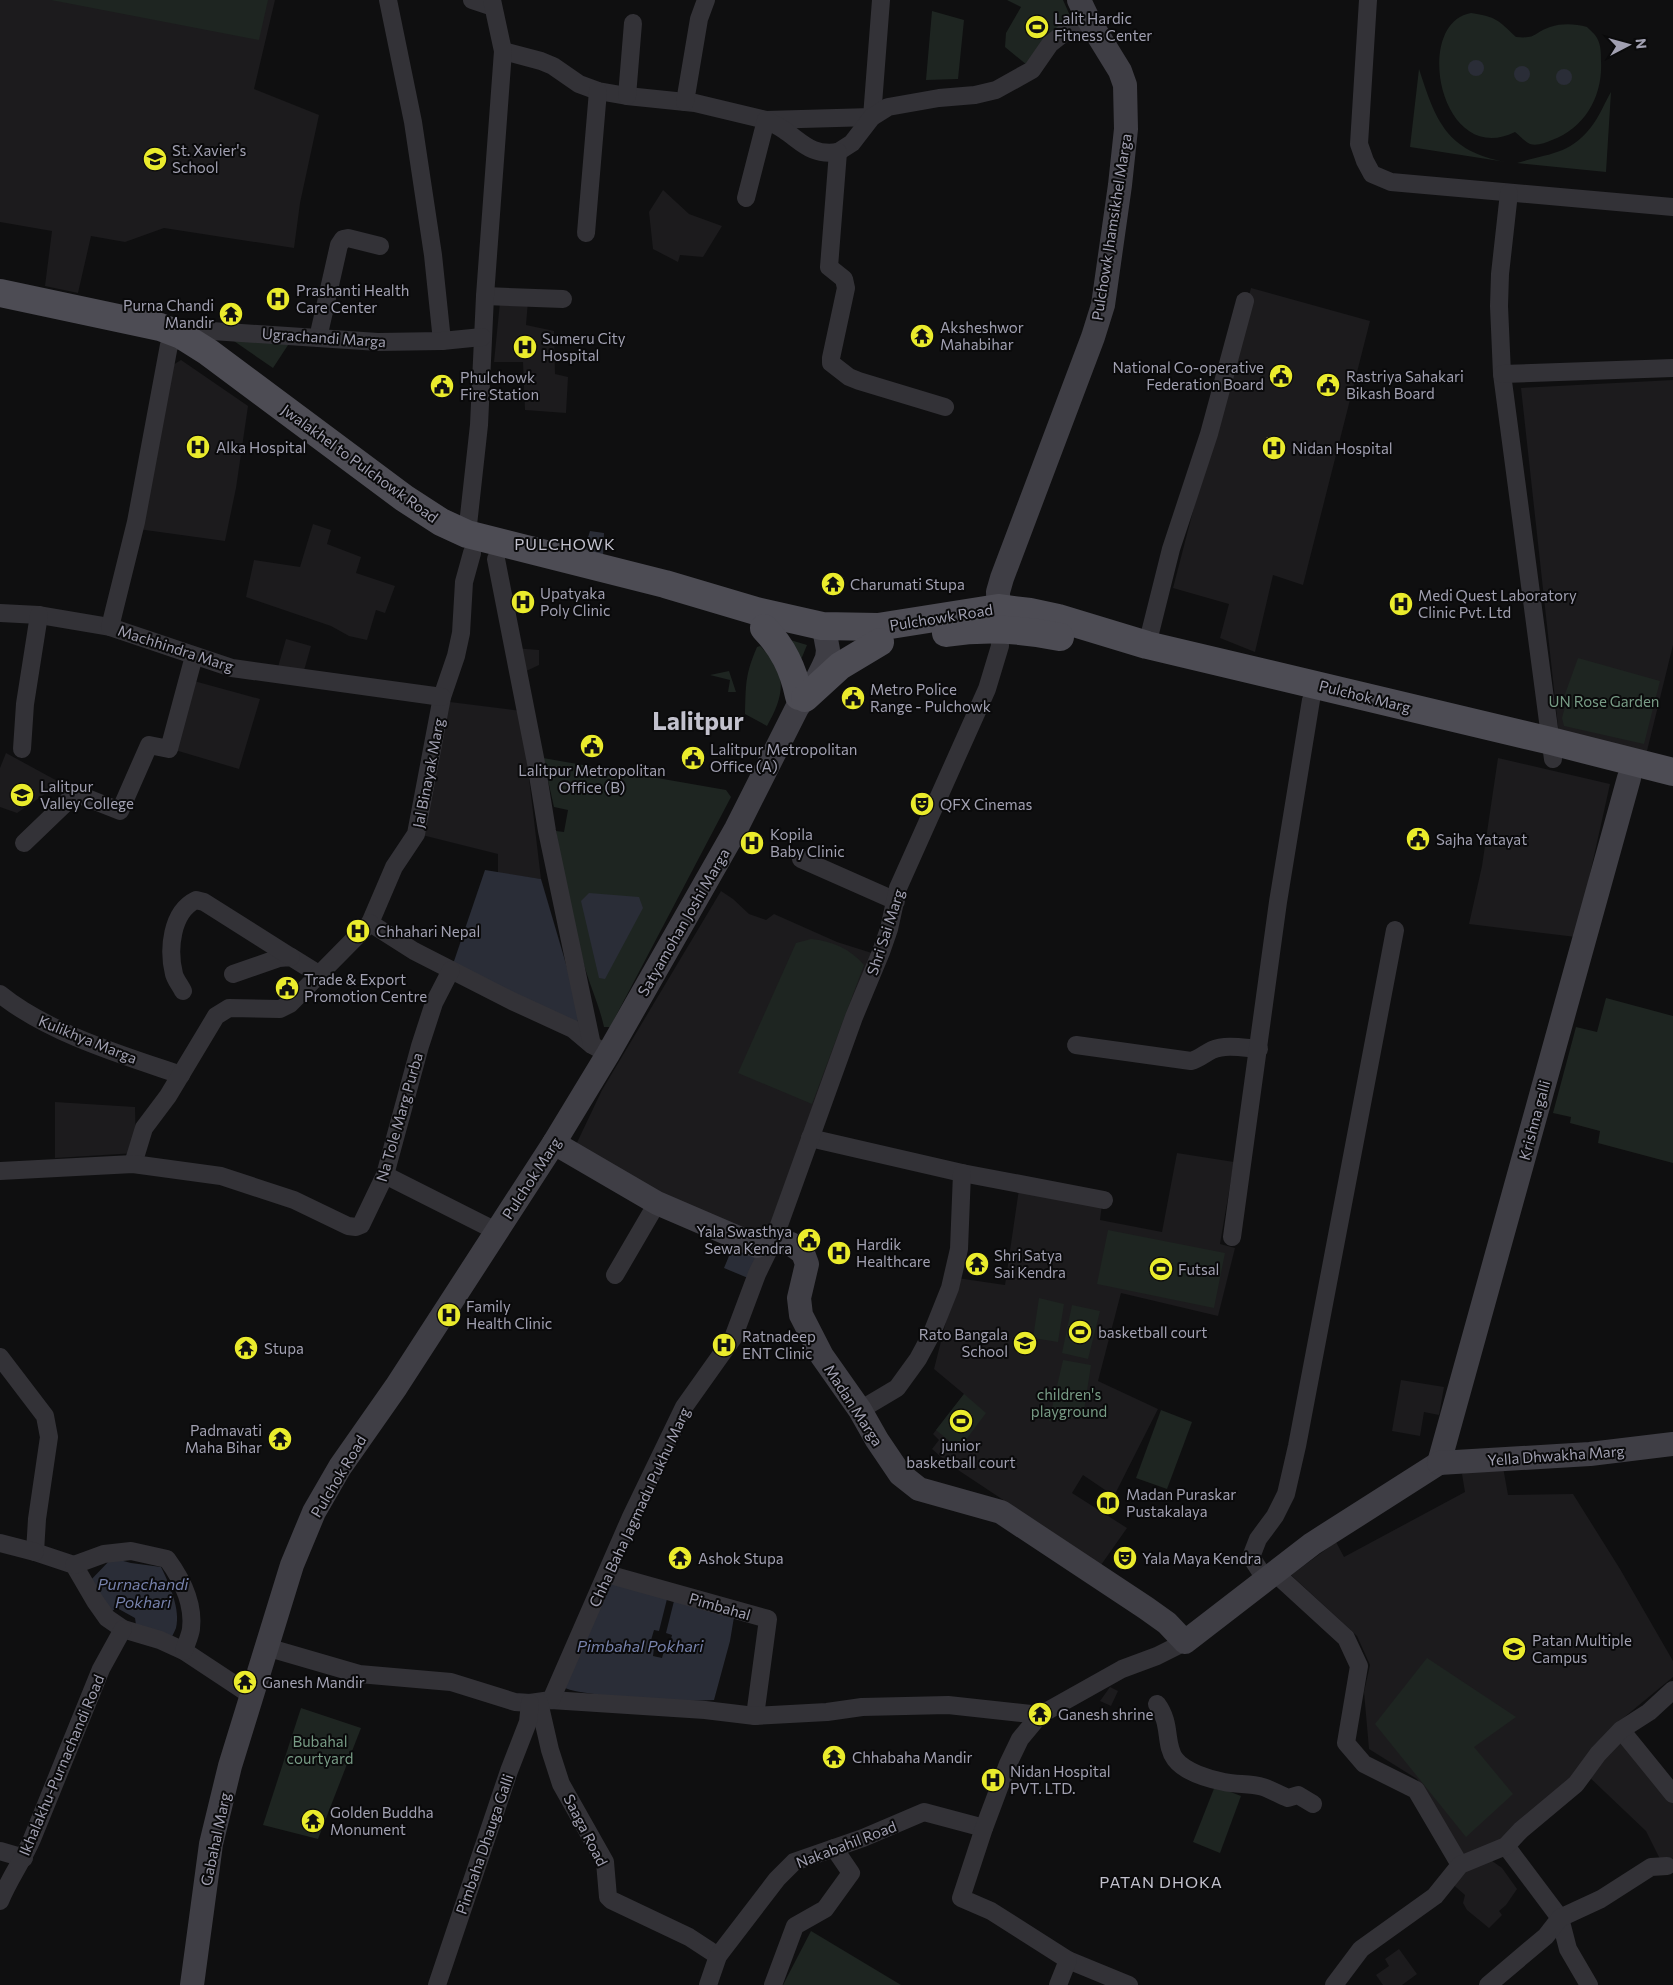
<svg xmlns="http://www.w3.org/2000/svg" width="1673" height="1985" font-family="Commissioner,sans-serif">
<rect width="100%" height="100%" fill="#0f0f10"/>
<g fill="#1c1b1d">
<path d="M0,0H275L254,89L319,115L300,203L294,248L164,228L125,242L91,236L78,293L45,286L52,231L0,222Z"/>
<path d="M663,190L689,214L722,226L703,257L680,255L678,262L653,249L649,212Z"/>
<path d="M1251,288L1370,321L1303,585L1273,575L1255,652L1220,638L1229,604L1173,588Z"/>
<path d="M528,301L526,325L554,331L555,374L568,377L566,413L525,410L523,362H494L500,302Z"/>
<path d="M181,360L248,406L236,488L225,541L138,529L173,365Z"/>
<path d="M1673,380V645L1646,755L1559,735L1521,388Z"/>
<path d="M313,524L331,530L327,544L361,557L356,573L395,586L385,613L376,610L367,640L349,636L331,626L246,597L254,560L300,567Z"/>
<path d="M286,639L311,646L303,674L278,667Z"/>
<path d="M513,648L539,650V665L520,674Z"/>
<path d="M194,681L260,699L239,769L175,750Z"/>
<path d="M442,701L521,711L541,879L498,873V854L422,835Z"/>
<path d="M6,753L61,783L17,813L0,807V768Z"/>
<path d="M1498,758L1610,784L1576,937L1469,924L1482,866Z"/>
<path d="M721,891L733,899L749,914L766,920L774,914L837,942L875,954L771,1230L751,1243L573,1151L602,1090Z"/>
<path d="M55,1102L135,1107L136,1153L55,1158Z"/>
<path d="M1177,1153L1234,1162L1220,1244L1235,1248L1218,1316L1121,1293L1098,1381L1158,1409L1114,1496L1083,1475L1072,1493L1127,1528L1101,1565L949,1464L932,1449L939,1440L933,1434L964,1394L934,1369L957,1278L1005,1285L1019,1189L1102,1204L1100,1220L1162,1232Z"/>
<path d="M1401,1380L1444,1387L1439,1415L1424,1412L1420,1436L1392,1431Z"/>
<path d="M1503,1467L1508,1495L1573,1494L1620,1569L1673,1661V1677L1616,1724L1575,1776L1547,1803L1480,1855H1462L1417,1779L1369,1749L1364,1692L1370,1665L1357,1636L1291,1575L1336,1542L1344,1557L1465,1492L1462,1474L1471,1470Z"/>
<path d="M1110,1687L1118,1691L1111,1706L1100,1701Z"/>
<path d="M1622,1736L1673,1802V1862L1661,1861L1646,1831L1585,1773Z"/>
<path d="M1485,1856L1502,1868L1517,1889L1506,1905L1499,1911L1502,1915L1489,1928L1467,1910L1463,1903L1465,1895L1449,1881Z"/>
<path d="M1399,1949L1417,1974L1402,1985H1383L1376,1975L1389,1966L1385,1959Z"/>
</g>
<g fill="#1e2521">
<path d="M51,0H268L259,40Z"/>
<path d="M1007,0H1063L1072,20L1027,65L1005,47L1006,33L1021,7Z"/>
<path d="M932,11L964,20L958,79L926,80Z"/>
<path d="M1471,13C1497,17 1498,20 1516,37C1537,39 1533,33 1550,27C1563,23 1575,24 1587,27C1590,30 1595,34 1597,38C1601,45 1601,53 1601,61C1603,96 1585,128 1552,140C1545,143 1537,146 1530,144C1524,141 1520,136 1515,132C1440,169 1412,23 1471,13Z"/>
<path d="M1419,69C1436,121 1446,151 1506,162L1410,147Z"/>
<path d="M1611,92L1606,172L1517,163C1549,153 1572,155 1594,123C1601,113 1605,102 1611,92Z"/>
<path d="M231,339L290,342L273,368Z"/>
<path d="M787,639L807,645L798,667Z"/>
<path d="M760,646C788,673 785,694 767,726L745,714C746,684 745,675 757,647Z"/>
<path d="M1578,658L1660,681L1644,744L1564,726L1562,718L1567,699L1564,697Z"/>
<path d="M729,671L736,692H728L730,680L710,675Z"/>
<path d="M543,758L726,790L731,797L610,1027H604C599,1004 589,984 583,961C572,918 563,874 556,831L564,832L568,810L554,807Z"/>
<path d="M811,939C833,941 850,949 864,965L812,1104L738,1073L796,943Z"/>
<path d="M1606,998L1673,1016V1163L1598,1143L1600,1131L1570,1123L1571,1117L1553,1113L1576,1027L1597,1032Z"/>
<path d="M1108,1230L1225,1253L1214,1308L1097,1284Z"/>
<path d="M1039,1298L1064,1304L1058,1342L1033,1338Z"/>
<path d="M1072,1305L1100,1311L1088,1359L1062,1353Z"/>
<path d="M1063,1360L1091,1365L1083,1417L1049,1421Z"/>
<path d="M964,1394L986,1413L959,1449L936,1430Z"/>
<path d="M1161,1410L1192,1422L1167,1489L1136,1478Z"/>
<path d="M1427,1658L1516,1717L1474,1747L1513,1794L1466,1837L1375,1724Z"/>
<path d="M301,1708L361,1728L318,1839L263,1825Z"/>
<path d="M1215,1786L1241,1796L1220,1853L1193,1842Z"/>
<path d="M811,1931L901,1985H783Z"/>
</g>
<g fill="#2a2d37">
<circle cx="1476" cy="68" r="8"/>
<circle cx="1522" cy="74" r="8"/>
<circle cx="1564" cy="77" r="8"/>
<path d="M590,531L604,533L603,557L583,553Z"/>
<path d="M485,870L541,879L581,1015L573,1029L451,970Z"/>
<path d="M589,893L639,897L643,908L605,979L599,978L581,901Z"/>
<path d="M734,1244L758,1255L748,1278L724,1268Z"/>
<path d="M112,1558L131,1563L161,1567C169,1583 181,1610 176,1628C174,1633 171,1638 169,1642L137,1632L135,1618L117,1608L108,1613L87,1584Z"/>
<path d="M608,1580L735,1611L730,1641L714,1700C677,1702 639,1699 601,1695C587,1693 573,1692 560,1686Z"/>
</g>
<path fill="#0f0f10" d="M668,1595L675,1597L666,1633L672,1635L668,1651H664L662,1658L653,1656L654,1648L649,1647L654,1630L659,1631Z"/>
<g fill="none" stroke-linecap="round" stroke-linejoin="round">
<g stroke="#333237" stroke-width="18">
<path d="M388,0L413,122L433,255L442,341"/>
<path d="M472,0L493,7"/>
<path d="M1368,0L1359,144L1365,161L1372,174L1391,182L1673,207"/>
<path d="M503,51L541,61L553,66L579,84L598,91L627,96L695,103L766,120L872,117L881,0"/>
<path d="M627,96L633,23"/>
<path d="M685,102L699,19L706,0"/>
<path d="M838,152L852,143L872,117L888,107L939,98L975,95L996,90L1032,70L1050,44L1078,22L1088,19"/>
<path d="M1509,193L1500,274L1499,306L1502,374L1553,759"/>
<path d="M746,198L766,120C772,123 778,126 784,130C803,143 812,156 838,152L829,267L844,279L846,288L831,358V363L849,377L859,381L945,407"/>
<path d="M586,233L598,91"/>
<path d="M485,296L563,299"/>
<path d="M318,338L339,245L343,239L348,238L380,246"/>
<path d="M1502,374L1673,368"/>
<path d="M467,534L479,425L485,296L503,51L492,0"/>
<path d="M472,553L464,582L461,633L456,656L442,697L416,834L394,867L370,923L414,951L512,1001L573,1029L592,1045L608,1054"/>
<path d="M496,559L536,763L547,831L592,1045"/>
<path d="M0,613L39,615L110,627L232,668L442,697"/>
<path d="M110,627L136,522L169,345L181,335L197,330L378,342L442,341L482,337"/>
<path d="M1147,645L1171,549L1209,434L1245,301"/>
<path d="M22,749L25,704L39,615"/>
<path d="M24,843L75,794L82,796L120,811L149,745L169,749L194,656"/>
<path d="M801,859L896,901"/>
<path d="M233,974L279,958L291,957L320,975"/>
<path d="M183,991C180,985 175,979 174,974C168,950 171,912 196,900L204,902L291,957"/>
<path d="M0,994C48,1033 122,1055 181,1075"/>
<path d="M1076,1045L1191,1061C1199,1059 1204,1054 1212,1050C1226,1044 1244,1048 1259,1049"/>
<path d="M810,1138L962,1173L1104,1200"/>
<path d="M133,1164L144,1128L168,1096L216,1016L229,1008L280,1009L290,1004L370,923"/>
<path d="M0,1171L133,1164L221,1176L294,1200L348,1226L356,1227L361,1225L385,1175L420,1046L434,1003L451,970"/>
<path d="M385,1175L496,1231"/>
<path d="M1232,1237L1278,902L1311,700"/>
<path d="M615,1275L657,1203"/>
<path d="M0,1357L45,1416L49,1437L37,1519L35,1552L74,1565L95,1601L107,1618L123,1629L160,1640L184,1651L252,1696"/>
<path d="M860,1410L897,1388L918,1359L932,1333L950,1288L959,1249L962,1173"/>
<path d="M0,1543L35,1552"/>
<path d="M74,1565L104,1554L131,1551L167,1559C181,1578 194,1604 191,1629C190,1636 186,1644 184,1651"/>
<path d="M607,1574L768,1619L755,1716"/>
<path d="M1276,1574L1346,1638L1359,1666L1346,1743L1364,1764L1416,1790L1460,1865"/>
<path d="M1266,1580L1251,1557L1258,1539L1275,1516L1286,1494L1297,1446L1395,930"/>
<path d="M266,1647L359,1674L451,1682L515,1702L530,1703L551,1700L705,1710L755,1716L827,1712L862,1707L948,1705L1040,1715"/>
<path d="M551,1700L630,1519L684,1407L733,1338L757,1274L774,1239L854,1017L881,952L889,929L898,888L987,689L1000,646L999,628"/>
<path d="M539,1702L550,1750L561,1784L605,1862L608,1897L611,1900L689,1937L718,1956"/>
<path d="M1157,1704C1172,1724 1164,1744 1175,1759C1185,1772 1209,1779 1224,1782C1237,1785 1250,1783 1263,1787C1272,1790 1280,1795 1288,1798L1298,1795L1313,1804"/>
<path d="M1621,1730L1673,1794"/>
<path d="M1506,1846L1560,1918L1568,1949L1589,1985"/>
<path d="M0,1851L24,1858"/>
<path d="M0,1901C9,1879 23,1860 32,1839L101,1669L123,1629"/>
<path d="M1068,1960L1129,1985"/>
<path d="M437,1985L509,1771L528,1722L530,1703"/>
<path d="M708,1985L718,1956L777,1879L794,1862L863,1838L924,1812L984,1828"/>
<path d="M773,1985L795,1926L825,1909L851,1873L834,1848"/>
<path d="M1058,1985L1068,1960L991,1911L961,1898L984,1828L1008,1764L1020,1739L1040,1715L1122,1669L1157,1656L1185,1642"/>
<path d="M1334,1985L1361,1949L1435,1896L1460,1865L1506,1846L1521,1830L1576,1784L1598,1754L1621,1730L1649,1712L1673,1690"/>
<path d="M1488,1985L1546,1936L1560,1918L1601,1899L1651,1867L1667,1866"/>
</g>
<g stroke="#3f3e45" stroke-width="24">
<path d="M999,627L998,592L1002,578L1093,337L1103,305L1120,185L1126,129L1125,85L1120,71L1088,19L1079,0"/>
<path d="M554,1143L657,1203L757,1246L774,1239L791,1244L803,1253L807,1264L799,1298L801,1315L822,1356L860,1410L877,1440L900,1474L919,1489L1001,1512L1146,1608L1167,1623L1185,1642L1312,1544L1439,1463"/>
<path d="M1439,1463L1629,778"/>
<path d="M1439,1463L1590,1454L1673,1444"/>
<path d="M192,1985L211,1844L230,1766L292,1565L314,1512L340,1467L396,1387L554,1143L608,1054L736,829L797,708L815,683L823,667L827,658L828,650L825,634L822,626"/>
</g>
<g stroke="#4d4c54" stroke-width="28">
<path d="M0,293L160,327L181,335L208,352L404,498L441,522L467,534L665,584L756,611L822,626L878,627L998,608L1030,612L1058,618L1147,645L1551,741L1673,772"/>
<path d="M764,628C783,648 793,668 799,696"/>
<path d="M946,633C985,627 1022,629 1060,637"/>
<path d="M805,698L840,666L880,642"/>
</g>
</g>
<defs>
<g id="stadium-disc" transform="scale(1.25)"><circle r="9.5" fill="#eaeb2c" stroke="#0a0a0b"/><path d="M0-5a6.5 5 0 1 0 0 10a6.5 5 0 1 0 0-10ZM-3.5-1.8h7v3.6h-7Z" fill="#111"/></g>
<g id="school-disc" transform="scale(1.25)"><circle r="9.5" fill="#eaeb2c" stroke="#0a0a0b"/><path d="M0-5L7-2L0 1L-7-2ZM-4 1L0 2.5L4 1V4Q0 6-4 4Z" fill="#111"/></g>
<g id="hospital-disc" transform="scale(1.25)"><circle r="9.5" fill="#eaeb2c" stroke="#0a0a0b"/><path d="M-5-5h3v3.5h4V-5h3V5h-3V1.5h-4V5h-3Z" fill="#111"/></g>
<g id="temple-disc" transform="scale(1.25)"><circle r="9.5" fill="#eaeb2c" stroke="#0a0a0b"/><path d="M0-6L5-2H3V0L6.5 2.5H4V6H1.5V3h-3V6H-4V2.5H-6.5L-3 0V-2H-5Z" fill="#111"/></g>
<g id="civic-disc" transform="scale(1.25)"><circle r="9.5" fill="#eaeb2c" stroke="#0a0a0b"/><path d="M-.6-6.5H3V-4.5H.6V-3L4-1V1h2V6H-6V1h2V-1L-.6-3ZM-1.2 2.5V6h2.4V2.5Z" fill="#111"/></g>
<g id="university-disc" transform="scale(1.25)"><circle r="9.5" fill="#eaeb2c" stroke="#0a0a0b"/><path d="M0-5L7-2L0 1L-7-2ZM-4 1L0 2.5L4 1V4Q0 6-4 4Z" fill="#111"/></g>
<g id="theatre-disc" transform="scale(1.25)"><circle r="9.5" fill="#eaeb2c" stroke="#0a0a0b"/><path d="M-5-5.5Q0-4 5-5.5V0Q5 5 0 6Q-5 5-5 0ZM-3.3-2.5H-1v1.5H-3.3ZM1-2.5H3.3v1.5H1ZM-2.8 1Q0 5.5 2.8 1Z" fill="#111"/></g>
<g id="library-disc" transform="scale(1.25)"><circle r="9.5" fill="#eaeb2c" stroke="#0a0a0b"/><path d="M-6-4Q-3-5.5-.7-3.5V5Q-3 3-6 4ZM6-4Q3-5.5 .7-3.5V5Q3 3 6 4Z" fill="#111"/></g>
</defs>
<g fill-rule="evenodd">
<use href="#stadium-disc" x="1037" y="27"/>
<use href="#school-disc" x="155" y="159"/>
<use href="#hospital-disc" x="278" y="299"/>
<use href="#temple-disc" x="231" y="314"/>
<use href="#temple-disc" x="922" y="336"/>
<use href="#hospital-disc" x="525" y="347"/>
<use href="#civic-disc" x="1281" y="376"/>
<use href="#civic-disc" x="1328" y="385"/>
<use href="#civic-disc" x="442" y="386"/>
<use href="#hospital-disc" x="198" y="447"/>
<use href="#hospital-disc" x="1274" y="448"/>
<use href="#temple-disc" x="833" y="584"/>
<use href="#hospital-disc" x="523" y="602"/>
<use href="#hospital-disc" x="1401" y="604"/>
<use href="#civic-disc" x="853" y="698"/>
<use href="#civic-disc" x="592" y="746"/>
<use href="#civic-disc" x="693" y="758"/>
<use href="#university-disc" x="22" y="795"/>
<use href="#theatre-disc" x="922" y="804"/>
<use href="#civic-disc" x="1418" y="839"/>
<use href="#hospital-disc" x="752" y="843"/>
<use href="#hospital-disc" x="358" y="931"/>
<use href="#civic-disc" x="287" y="988"/>
<use href="#civic-disc" x="809" y="1240"/>
<use href="#hospital-disc" x="839" y="1253"/>
<use href="#temple-disc" x="977" y="1264"/>
<use href="#stadium-disc" x="1161" y="1269"/>
<use href="#hospital-disc" x="449" y="1315"/>
<use href="#stadium-disc" x="1080" y="1332"/>
<use href="#school-disc" x="1025" y="1343"/>
<use href="#hospital-disc" x="724" y="1345"/>
<use href="#temple-disc" x="246" y="1348"/>
<use href="#stadium-disc" x="961" y="1421"/>
<use href="#temple-disc" x="280" y="1439"/>
<use href="#library-disc" x="1108" y="1503"/>
<use href="#temple-disc" x="680" y="1558"/>
<use href="#theatre-disc" x="1125" y="1558"/>
<use href="#university-disc" x="1514" y="1649"/>
<use href="#temple-disc" x="245" y="1682"/>
<use href="#temple-disc" x="1040" y="1714"/>
<use href="#temple-disc" x="834" y="1757"/>
<use href="#hospital-disc" x="993" y="1780"/>
<use href="#temple-disc" x="313" y="1821"/>
</g>
<g text-anchor="middle" dominant-baseline="central" stroke-width="4" stroke-linejoin="round" paint-order="stroke">
<g font-size="15" fill="#a1a0b1" stroke="#0a0a0b" text-anchor="start">
<text x="1054" y="18">Lalit Hardic<tspan x="1054" dy="17">Fitness Center</tspan></text>
<text x="172" y="150">St. Xavier's<tspan x="172" dy="17">School</tspan></text>
<text x="296" y="290">Prashanti Health<tspan x="296" dy="17">Care Center</tspan></text>
<text x="214" y="305" text-anchor="end">Purna Chandi<tspan x="214" dy="17">Mandir</tspan></text>
<text x="940" y="327">Aksheshwor<tspan x="940" dy="17">Mahabihar</tspan></text>
<text x="542" y="338">Sumeru City<tspan x="542" dy="17">Hospital</tspan></text>
<text x="1264" y="367" text-anchor="end">National Co-operative<tspan x="1264" dy="17">Federation Board</tspan></text>
<text x="1346" y="376">Rastriya Sahakari<tspan x="1346" dy="17">Bikash Board</tspan></text>
<text x="460" y="377">Phulchowk<tspan x="460" dy="17">Fire Station</tspan></text>
<text x="216" y="447">Alka Hospital</text>
<text x="1292" y="448">Nidan Hospital</text>
<text x="850" y="584">Charumati Stupa</text>
<text x="540" y="593">Upatyaka<tspan x="540" dy="17">Poly Clinic</tspan></text>
<text x="1418" y="595">Medi Quest Laboratory<tspan x="1418" dy="17">Clinic Pvt. Ltd</tspan></text>
<text x="870" y="689">Metro Police<tspan x="870" dy="17">Range - Pulchowk</tspan></text>
<text x="710" y="749">Lalitpur Metropolitan<tspan x="710" dy="17">Office (A)</tspan></text>
<text x="592" y="770" text-anchor="middle">Lalitpur Metropolitan<tspan x="592" dy="17">Office (B)</tspan></text>
<text x="40" y="786">Lalitpur<tspan x="40" dy="17">Valley College</tspan></text>
<text x="940" y="804">QFX Cinemas</text>
<text x="770" y="834">Kopila<tspan x="770" dy="17">Baby Clinic</tspan></text>
<text x="1436" y="839">Sajha Yatayat</text>
<text x="376" y="931">Chhahari Nepal</text>
<text x="304" y="979">Trade &amp; Export<tspan x="304" dy="17">Promotion Centre</tspan></text>
<text x="792" y="1231" text-anchor="end">Yala Swasthya<tspan x="792" dy="17">Sewa Kendra</tspan></text>
<text x="856" y="1244">Hardik<tspan x="856" dy="17">Healthcare</tspan></text>
<text x="994" y="1255">Shri Satya<tspan x="994" dy="17">Sai Kendra</tspan></text>
<text x="1178" y="1269">Futsal</text>
<text x="466" y="1306">Family<tspan x="466" dy="17">Health Clinic</tspan></text>
<text x="1098" y="1332">basketball court</text>
<text x="1008" y="1334" text-anchor="end">Rato Bangala<tspan x="1008" dy="17">School</tspan></text>
<text x="742" y="1336">Ratnadeep<tspan x="742" dy="17">ENT Clinic</tspan></text>
<text x="264" y="1348">Stupa</text>
<text x="262" y="1430" text-anchor="end">Padmavati<tspan x="262" dy="17">Maha Bihar</tspan></text>
<text x="961" y="1445" text-anchor="middle">junior<tspan x="961" dy="17">basketball court</tspan></text>
<text x="1126" y="1494">Madan Puraskar<tspan x="1126" dy="17">Pustakalaya</tspan></text>
<text x="698" y="1558">Ashok Stupa</text>
<text x="1142" y="1558">Yala Maya Kendra</text>
<text x="1532" y="1640">Patan Multiple<tspan x="1532" dy="17">Campus</tspan></text>
<text x="262" y="1682">Ganesh Mandir</text>
<text x="1058" y="1714">Ganesh shrine</text>
<text x="852" y="1757">Chhabaha Mandir</text>
<text x="1010" y="1771">Nidan Hospital<tspan x="1010" dy="17">PVT. LTD.</tspan></text>
<text x="330" y="1812">Golden Buddha<tspan x="330" dy="17">Monument</tspan></text>
</g>
<g font-size="15" fill="#a1a0b1" stroke="#0a0a0b">
<text transform="translate(1111 227) rotate(-81)">Pulchowk Jhamsikhel Marga</text>
<text transform="translate(324 337) rotate(4)">Ugrachandi Marga</text>
<text transform="translate(360 463) rotate(36)">Jwalakhel to Pulchowk Road</text>
<text transform="translate(941 617) rotate(-9)">Pulchowk Road</text>
<text transform="translate(176 648) rotate(18)">Machhindra Marg</text>
<text transform="translate(1365 696) rotate(14)">Pulchok Marg</text>
<text transform="translate(428 773) rotate(-79)">Jal Binayak Marg</text>
<text transform="translate(683 922) rotate(-60)">Satyamohan Joshi Marga</text>
<text transform="translate(885 932) rotate(-72)">Shri Sai Marg</text>
<text transform="translate(88 1039) rotate(22)">Kulikhya Marga</text>
<text transform="translate(399 1117) rotate(-74)">Na Tole Marg Purba</text>
<text transform="translate(1534 1120) rotate(-75)">Krishna galli</text>
<text transform="translate(531 1178) rotate(-57)">Pulchok Marg</text>
<text transform="translate(854 1405) rotate(57)">Madan Marga</text>
<text transform="translate(1556 1455) rotate(-4)">Yella Dhwakha Marg</text>
<text transform="translate(338 1476) rotate(-59)">Pulchok Road</text>
<text transform="translate(639 1507) rotate(-65)">Chha Baha Jagmadu Pukhu Marg</text>
<text transform="translate(720 1606) rotate(16)">Pimbahal</text>
<text transform="translate(61 1765) rotate(-67)">Ikhalakhu-Purnachandi Road</text>
<text transform="translate(586 1830) rotate(63)">Saaga Road</text>
<text transform="translate(215 1839) rotate(-78)">Gabahal Marg</text>
<text transform="translate(484 1844) rotate(-71)">Pimbaha Dhauga Galli</text>
<text transform="translate(846 1844) rotate(-21)">Nakabahil Road</text>
</g>
<g font-size="15" fill="#789c86" stroke="#0a0a0b">
<text x="1604" y="701">UN Rose Garden</text>
<text x="1069" y="1394">children's<tspan x="1069" dy="17">playground</tspan></text>
<text x="320" y="1741">Bubahal<tspan x="320" dy="17">courtyard</tspan></text>
</g>
<g font-size="16" letter-spacing="1" fill="#c2c1cd" stroke="#0a0a0b">
<text x="565" y="543">PULCHOWK</text>
<text x="1161" y="1881">PATAN DHOKA</text>
</g>
<g font-size="16" font-style="italic" fill="#7782ac" stroke="#0a0a0b">
<text x="143" y="1583">Purnachandi<tspan x="143" dy="18">Pokhari</tspan></text>
<text x="640" y="1645">Pimbahal Pokhari</text>
</g>
<g font-size="25" font-weight="bold" fill="#c2c1cd" stroke="#0a0a0b">
<text x="698" y="720">Lalitpur</text>
</g>
</g>
<g transform="translate(1628 45) rotate(84)" stroke="#0a0a0b" stroke-width="4" paint-order="stroke">
<path d="M0-4L9 19L0 12L-9 19Z" fill="#a1a0b1"/>
<text y="-8" font-size="14" font-weight="bold" text-anchor="middle" fill="#a1a0b1">N</text>
</g>
</svg>
